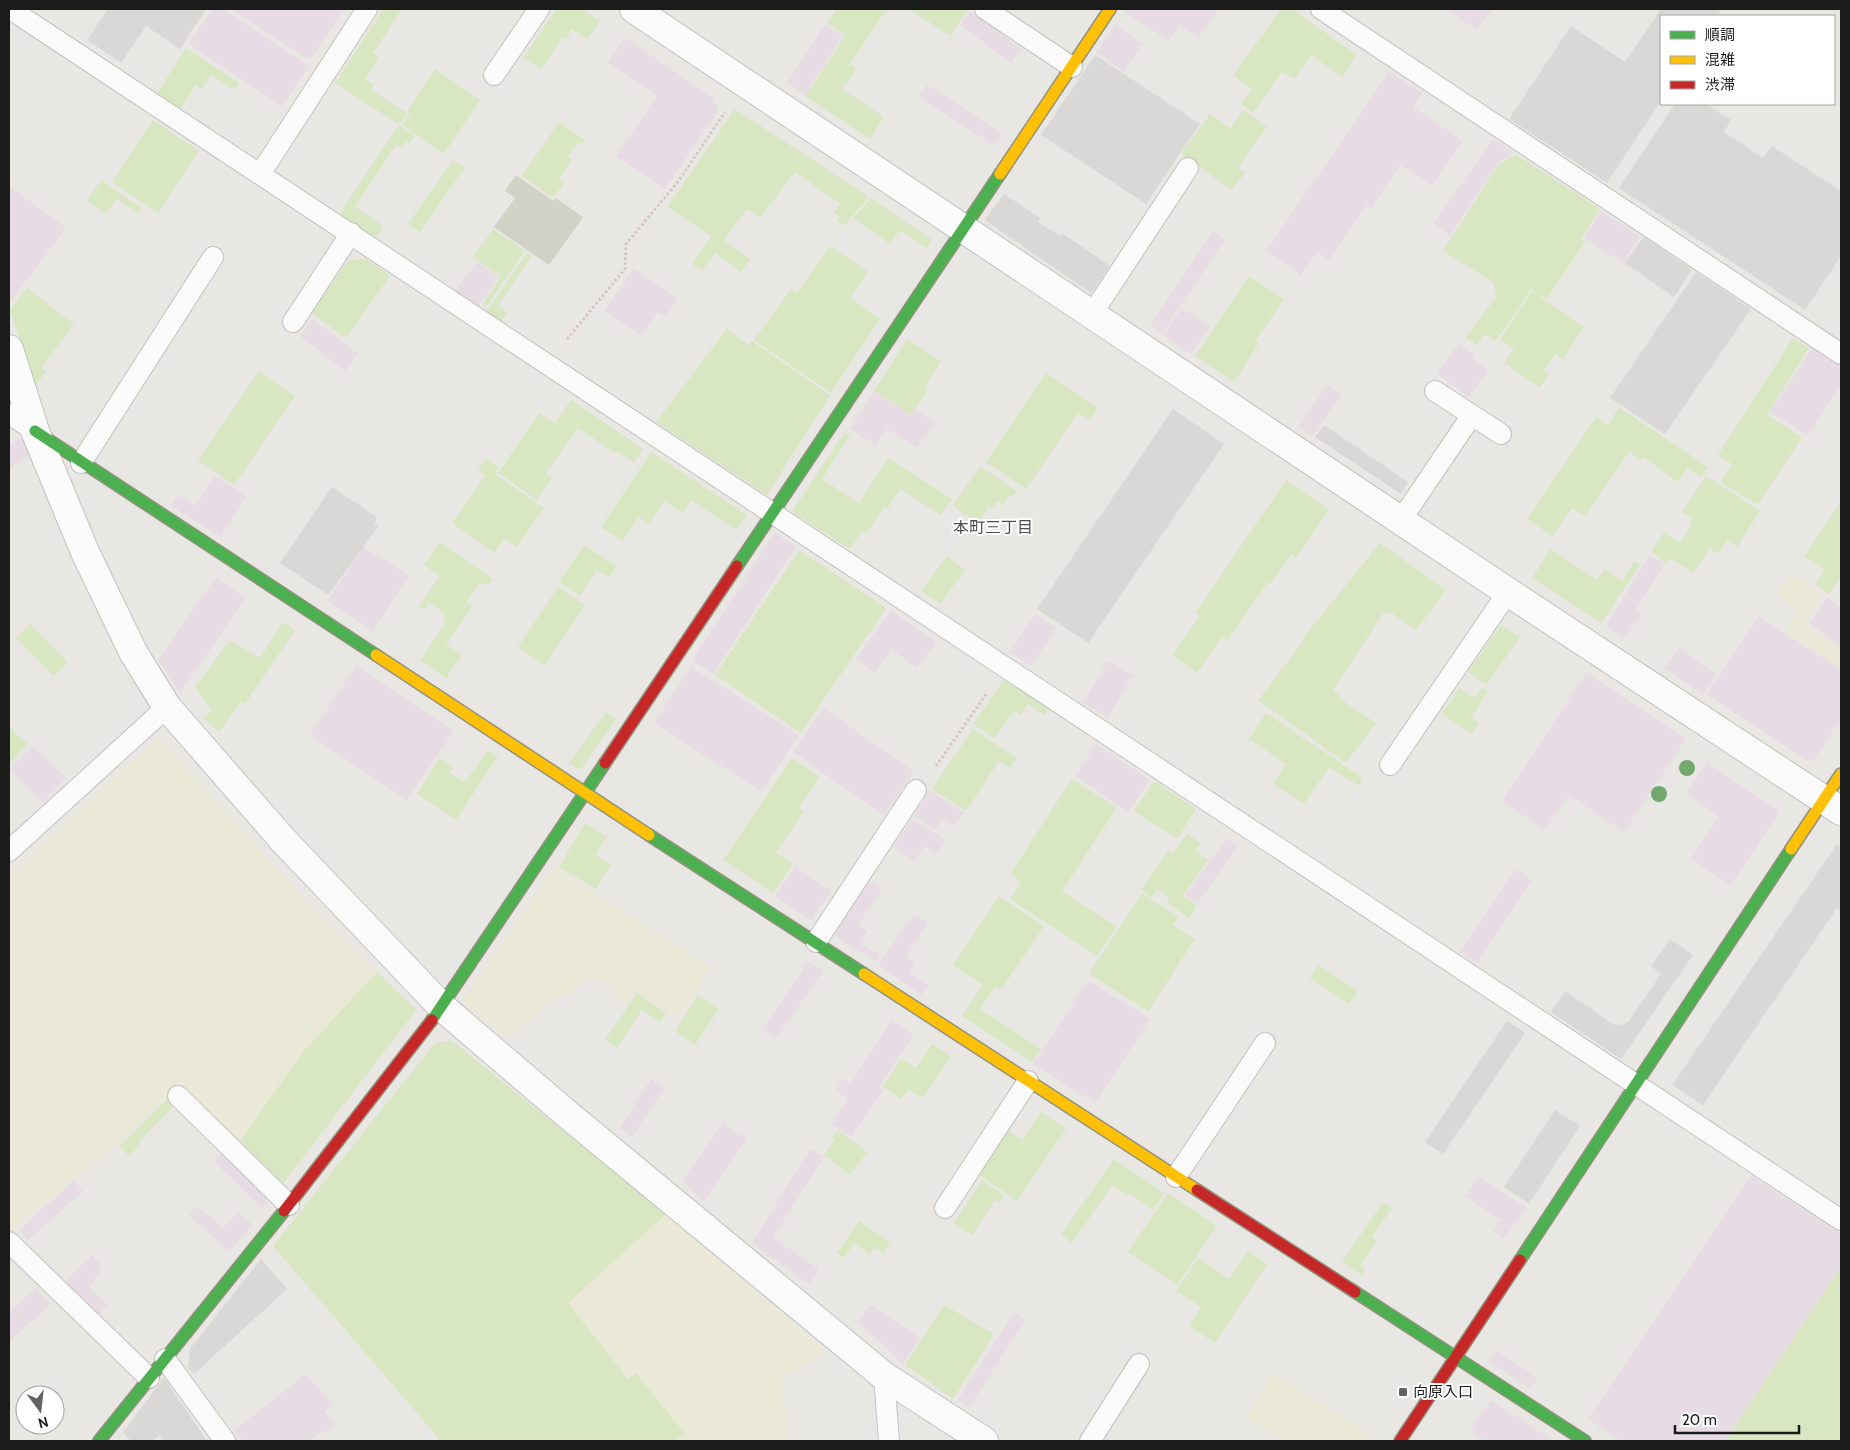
<svg xmlns="http://www.w3.org/2000/svg" width="1850" height="1450" font-family="Cabin,'Noto Sans JP',sans-serif">
<rect width="100%" height="100%" fill="#e9e7e4"/>
<g fill="#e7dbe4">
<path d="M212,9H223L309,66L282,106L189,44Z"/>
<path d="M230,9H344L310,60Z"/>
<path d="M1128,9H1219L1198,38L1180,25L1168,40L1125,12Z"/>
<path d="M1446,9H1492L1477,30Z"/>
<path d="M970,11L1021,49L1011,63L960,25Z"/>
<path d="M825,25L843,36L805,94L787,83Z"/>
<path d="M1115,25L1143,44L1124,71L1096,52Z"/>
<path d="M625,38L714,98L718,111L665,189L616,156L657,96L608,63Z"/>
<path d="M1389,72L1422,93L1413,107L1463,141L1432,186L1400,165L1371,208L1367,205L1329,260L1317,252L1301,275L1266,251Z"/>
<path d="M927,85L1002,133L994,145L918,97Z"/>
<path d="M1493,139L1514,153L1498,163L1450,236L1434,223Z"/>
<path d="M9,186L66,228L11,301L9,294Z"/>
<path d="M1601,211L1639,236L1623,263L1584,238Z"/>
<path d="M1213,231L1225,239L1162,333L1150,326Z"/>
<path d="M477,262L499,277L477,308L454,293Z"/>
<path d="M634,268L678,299L665,317L658,312L642,336L604,311Z"/>
<path d="M1182,308L1210,327L1191,354L1163,335Z"/>
<path d="M313,319L358,354L345,371L300,336Z"/>
<path d="M1459,343L1474,354L1472,358L1488,370L1469,397L1437,374Z"/>
<path d="M1812,348L1841,367V385L1808,436L1770,412Z"/>
<path d="M1327,385L1342,394L1313,436L1299,427Z"/>
<path d="M874,392L912,416L916,410L935,422L917,448L887,429L876,445L850,429Z"/>
<path d="M24,435L30,454L9,469V446Z"/>
<path d="M215,476L247,496L221,537L171,506L178,495L195,506Z"/>
<path d="M775,533L796,547L713,674L692,660Z"/>
<path d="M363,547L409,575L373,631L327,601Z"/>
<path d="M1650,555L1665,564L1636,609L1642,613L1625,638L1606,626Z"/>
<path d="M216,577L246,598L180,693L158,660Z"/>
<path d="M1827,597L1841,607V646L1809,624Z"/>
<path d="M891,610L936,642L917,668L892,650L875,673L856,659Z"/>
<path d="M1035,614L1056,628L1031,666L1010,652Z"/>
<path d="M1759,616L1841,670V718L1814,760L1807,761L1707,694Z"/>
<path d="M1679,647L1716,675L1702,694L1664,668Z"/>
<path d="M1108,661L1133,675L1108,717L1083,703Z"/>
<path d="M356,666L454,731L407,800L310,735Z"/>
<path d="M691,667L799,735L762,792L654,723Z"/>
<path d="M1586,673L1686,739L1624,832L1569,795L1545,830L1502,801Z"/>
<path d="M823,708L914,771L884,815L793,752Z"/>
<path d="M1096,744L1150,780L1128,812L1075,776Z"/>
<path d="M32,746L66,778L43,802L10,769Z"/>
<path d="M1707,763L1780,811L1731,885L1691,859L1719,816L1686,793Z"/>
<path d="M930,790L964,813L955,826L943,818L935,830L914,816Z"/>
<path d="M912,819L946,840L937,854L924,846L915,861L894,847Z"/>
<path d="M1226,839L1238,846L1197,904L1185,896Z"/>
<path d="M795,867L831,891L811,920L775,896Z"/>
<path d="M1516,869L1532,880L1477,963L1460,952Z"/>
<path d="M869,881L882,889L858,925L867,931L859,942L880,955L876,962L834,935Z"/>
<path d="M914,914L928,923L906,957L915,963L909,973L929,986L921,995L878,965Z"/>
<path d="M806,960L823,970L777,1038L763,1029L803,969L802,967Z"/>
<path d="M1088,980L1150,1019L1095,1103L1033,1064Z"/>
<path d="M892,1020L914,1034L879,1087L883,1090L852,1137L832,1124L848,1099L836,1091L843,1078L851,1083Z"/>
<path d="M651,1079L664,1088L632,1137L619,1129Z"/>
<path d="M723,1123L747,1138L704,1201L682,1181Z"/>
<path d="M810,1149L824,1157L770,1242L773,1238L819,1269L809,1284L752,1243Z"/>
<path d="M225,1150L273,1196L262,1208L214,1162Z"/>
<path d="M1751,1175L1841,1234V1267L1725,1441H1622L1588,1419Z"/>
<path d="M1478,1177L1526,1207L1504,1239L1493,1232L1501,1220L1465,1196Z"/>
<path d="M74,1181L83,1191L28,1240L19,1230Z"/>
<path d="M197,1206L223,1228L238,1212L253,1225L229,1251L189,1215Z"/>
<path d="M92,1255L102,1265L98,1269L101,1272L89,1286L108,1305L99,1314L65,1282Z"/>
<path d="M36,1289L50,1305L9,1341V1312Z"/>
<path d="M870,1305L920,1337L903,1364L858,1321Z"/>
<path d="M1014,1313L1026,1320L969,1407L958,1400Z"/>
<path d="M1496,1351L1538,1378L1531,1388L1489,1362Z"/>
<path d="M306,1374L333,1405L325,1412L337,1424L308,1441H243L234,1430Z"/>
<path d="M1491,1400L1554,1441H1486L1470,1431Z"/>
</g>
<path fill="#d2d1c6" d="M516,175L553,201L556,198L583,217L549,265L494,227L515,198L505,191Z"/>
<g fill="#eae9d7">
<path d="M1791,573L1823,595L1808,617L1776,595Z"/>
<path d="M1798,612L1807,619L1804,624L1841,648V668L1785,632Z"/>
<path d="M159,737L298,892L377,972L303,1052L236,1147L177,1088L106,1154L10,1230L9,875Z"/>
<path d="M555,867L711,968L678,1017L636,991L624,1006L603,979L598,982L592,975L559,1000L555,997L538,1011L540,1013L507,1038L462,1002Z"/>
<path d="M666,1214L827,1352L780,1380L789,1441H674L684,1433L636,1373L629,1379L568,1303Z"/>
<path d="M1274,1373L1370,1434L1365,1441H1284L1246,1417Z"/>
</g>
<g fill="#d9e6c2">
<path d="M383,9H402L373,53L379,58L365,79L374,85L371,90L407,113L400,125L335,83Z"/>
<path d="M556,9H582L600,21L587,39L572,29L566,39L563,37L541,69L523,58Z"/>
<path d="M837,9H887L850,64L856,69L842,89L884,117L870,139L805,96L845,36L827,23Z"/>
<path d="M909,9H968L950,36Z"/>
<path d="M1281,9H1292L1357,55L1342,77L1311,55L1294,79L1282,72L1253,113L1241,104L1252,89L1233,75Z"/>
<path d="M186,48L239,83L235,90L211,75L202,89L196,85L179,110L156,95Z"/>
<path d="M435,69L480,100L444,154L402,125L410,113L407,111Z"/>
<path d="M735,109L869,197L844,226L837,221L840,217L834,212L840,204L795,172L760,218L747,209L724,240L750,259L741,272L715,253L702,270L692,264L711,236L667,207Z"/>
<path d="M1244,110L1267,127L1238,167L1245,173L1232,190L1181,154L1210,114L1230,128Z"/>
<path d="M153,120L199,151L158,213L112,182Z"/>
<path d="M559,122L585,140L582,144L579,142L568,156L572,159L559,178L564,183L553,198L522,176Z"/>
<path d="M399,125L415,136L410,143L406,141L401,148L396,145L355,207L383,226L375,239L339,215Z"/>
<path d="M1515,154L1600,209L1581,239L1585,242L1547,299L1531,290L1496,341L1484,334L1477,345L1465,338L1496,297L1494,283L1443,251L1498,165Z"/>
<path d="M453,160L465,167L420,232L408,224Z"/>
<path d="M101,180L142,208L138,214L117,199L106,214L87,201Z"/>
<path d="M871,198L932,240L926,248L900,230L890,244L853,218Z"/>
<path d="M493,229L525,251L486,307L482,304L501,277L473,257Z"/>
<path d="M830,246L868,272L850,298L880,319L831,393L754,340L791,289L797,293Z"/>
<path d="M527,253L532,256L498,305L507,312L501,322L486,312Z"/>
<path d="M365,258L390,276L346,338L311,313L348,261Z"/>
<path d="M1249,276L1284,299L1256,340L1259,343L1234,382L1195,356Z"/>
<path d="M27,288L74,324L41,368L46,372L35,386L10,309Z"/>
<path d="M1532,291L1584,327L1563,359L1555,354L1544,370L1549,374L1540,388L1504,363L1514,349L1500,339Z"/>
<path d="M727,329L748,345L752,341L830,395L767,495L656,422Z"/>
<path d="M1793,338L1809,348L1767,415L1802,437L1758,505L1721,482L1732,464L1718,455Z"/>
<path d="M907,339L941,361L925,386L928,389L911,415L874,391Z"/>
<path d="M259,371L295,396L234,485L198,460Z"/>
<path d="M1046,373L1098,408L1090,420L1078,413L1026,489L986,462Z"/>
<path d="M571,400L643,449L634,463L617,451L615,453L578,428L546,473L552,478L537,500L498,473L539,413L555,423Z"/>
<path d="M1619,407L1708,467L1701,477L1687,468L1678,482L1643,457L1641,460L1629,452L1585,516L1572,508L1552,536L1527,519L1596,417L1608,425Z"/>
<path d="M845,432L850,435L822,479L859,503L888,458L952,499L941,515L900,489L887,509L884,507L867,533L862,531L850,549L792,512Z"/>
<path d="M651,452L747,515L736,530L691,500L683,513L664,501L649,524L639,517L622,541L601,527Z"/>
<path d="M486,458L499,467L495,474L544,508L517,547L504,539L494,553L452,523L485,476L478,470Z"/>
<path d="M980,466L1017,491L1012,497L1009,495L1003,505L997,501L992,508L989,506L978,523L953,506Z"/>
<path d="M1706,476L1760,511L1737,547L1727,540L1718,554L1710,548L1693,573L1670,558L1667,563L1651,552L1664,532L1680,543L1692,524L1690,522L1693,519L1682,512Z"/>
<path d="M1286,480L1329,510L1296,558L1291,554L1271,584L1268,582L1228,640L1222,637L1197,673L1172,655L1200,616L1196,612Z"/>
<path d="M1841,502V577L1829,594L1815,584L1825,570L1804,556Z"/>
<path d="M440,542L493,579L487,586L481,582L466,602L472,607L446,644L462,655L446,678L420,660L446,623L443,620L446,614L429,602L424,610L419,606L440,576L424,565Z"/>
<path d="M1380,543L1446,590L1416,630L1390,612L1387,614L1384,612L1333,690L1341,695L1339,698L1376,723L1346,763L1258,700L1304,640L1303,638Z"/>
<path d="M584,545L617,566L609,578L597,570L580,596L559,582Z"/>
<path d="M1551,549L1597,580L1605,569L1622,581L1635,561L1640,565L1601,623L1532,578Z"/>
<path d="M799,550L886,608L801,733L715,675Z"/>
<path d="M947,556L965,570L940,604L921,591Z"/>
<path d="M558,587L585,605L545,665L518,647Z"/>
<path d="M283,622L295,630L245,704L241,702L219,732L203,718L212,711L195,687L230,640L260,658Z"/>
<path d="M30,624L68,662L53,676L16,638Z"/>
<path d="M1501,625L1520,637L1486,685L1468,672Z"/>
<path d="M1006,677L1049,706L1044,715L1028,704L1020,715L1014,711L995,738L973,724Z"/>
<path d="M1482,687L1488,691L1471,718L1479,723L1472,734L1442,714L1459,688L1475,698Z"/>
<path d="M606,712L616,719L580,770L569,763Z"/>
<path d="M1266,713L1363,778L1359,786L1329,767L1304,804L1273,784L1286,764L1249,739Z"/>
<path d="M9,727L28,744L9,764Z"/>
<path d="M973,729L1017,758L1010,768L999,761L966,811L932,789Z"/>
<path d="M488,750L498,756L456,820L417,794L440,758L453,767L450,773L465,782Z"/>
<path d="M792,758L820,777L799,808L804,812L776,852L793,864L773,893L723,860Z"/>
<path d="M1072,779L1117,808L1062,891L1117,927L1097,956L1010,899L1021,882L1010,874Z"/>
<path d="M1154,781L1196,809L1177,839L1134,811Z"/>
<path d="M585,823L607,837L595,855L611,864L596,889L559,867Z"/>
<path d="M1187,834L1201,843L1195,851L1208,860L1183,896L1197,906L1189,918L1166,902L1170,898L1157,889L1152,898L1141,890L1168,851L1173,853Z"/>
<path d="M1142,893L1178,917L1173,925L1195,939L1148,1011L1089,974Z"/>
<path d="M999,896L1044,926L1001,990L995,987L980,1009L1041,1049L1032,1062L962,1016L983,985L953,965Z"/>
<path d="M1319,965L1358,991L1349,1004L1310,978Z"/>
<path d="M377,972L416,1010L282,1185L236,1147L303,1052Z"/>
<path d="M637,993L666,1013L660,1022L642,1010L617,1048L605,1040Z"/>
<path d="M698,995L719,1009L695,1045L675,1031Z"/>
<path d="M451,1040L666,1214L568,1303L628,1379L636,1373L685,1434L674,1441H441L273,1246L434,1044Z"/>
<path d="M932,1044L951,1056L923,1098L908,1089L901,1099L883,1087L901,1059L916,1068Z"/>
<path d="M167,1099L174,1106L139,1142L141,1144L129,1156L119,1146Z"/>
<path d="M1041,1112L1066,1129L1017,1201L978,1174L1007,1130L1022,1140Z"/>
<path d="M838,1130L867,1152L850,1175L824,1155L835,1140L832,1137Z"/>
<path d="M1114,1159L1164,1193L1153,1210L1129,1193L1128,1196L1112,1185L1072,1243L1061,1235Z"/>
<path d="M982,1180L1004,1195L999,1203L995,1200L972,1235L954,1223Z"/>
<path d="M1168,1193L1217,1226L1177,1285L1128,1252Z"/>
<path d="M1383,1202L1392,1208L1372,1237L1377,1241L1360,1265L1365,1269L1361,1275L1342,1262Z"/>
<path d="M859,1221L890,1242L883,1253L874,1247L870,1254L854,1243L844,1258L837,1253Z"/>
<path d="M1248,1251L1267,1264L1215,1343L1189,1326L1201,1307L1176,1291L1198,1258L1229,1279Z"/>
<path d="M1841,1267V1441H1725Z"/>
<path d="M944,1305L994,1334L953,1399L905,1365Z"/>
</g>
<g fill="#d9d8d7">
<path d="M108,9H206L180,49L146,26L121,63L87,40Z"/>
<path d="M1661,9H1722L1717,16H1661V101L1607,183L1509,119L1571,26L1625,62Z"/>
<path d="M1095,55L1200,124L1146,204L1041,135Z"/>
<path d="M1675,104H1706L1731,120L1724,132L1763,158L1772,146L1841,191V256L1805,310L1619,188Z"/>
<path d="M1004,194L1040,218L1038,222L1060,236L1062,233L1110,266L1091,293L985,220Z"/>
<path d="M1644,237L1692,270L1674,297L1625,263Z"/>
<path d="M1696,272L1751,309L1665,434L1610,398Z"/>
<path d="M1173,409L1224,444L1088,643L1037,609Z"/>
<path d="M1324,425L1408,482L1401,494L1315,437Z"/>
<path d="M332,487L377,517L374,524L378,527L328,595L280,563Z"/>
<path d="M1837,844L1841,848V911L1837,908L1703,1105L1672,1085Z"/>
<path d="M1670,939L1693,955L1621,1059L1551,1012L1565,991L1613,1024L1622,1025L1629,1021L1661,974L1651,966Z"/>
<path d="M1507,1021L1525,1033L1443,1154L1425,1142Z"/>
<path d="M1555,1110L1580,1126L1529,1204L1504,1187Z"/>
<path d="M261,1259L287,1289L194,1374L188,1368L190,1349Z"/>
<path d="M164,1378L207,1441H165L160,1435L152,1441H131L123,1432Z"/>
</g>
<g fill="none" stroke-linecap="round" stroke-linejoin="round">
<g stroke="#c2c1c0" stroke-width="22">
<g id="lane">
<path d="M10,9L1841,1220"/>
<path d="M985,9L1072,67"/>
<path d="M1321,9L1841,354"/>
<path d="M494,75L539,9"/>
<path d="M266,165L367,9"/>
<path d="M1092,314L1188,168"/>
<path d="M293,322L351,233"/>
<path d="M1435,391L1501,434"/>
<path d="M9,414L35,431"/>
<path d="M81,463L213,257"/>
<path d="M1401,520L1472,415"/>
<path d="M1390,765L1508,592"/>
<path d="M9,851L167,707"/>
<path d="M816,942L916,790"/>
<path d="M178,1096L289,1205"/>
<path d="M1176,1177L1265,1043"/>
<path d="M945,1208L1028,1081"/>
<path d="M9,1242L149,1378"/>
<path d="M165,1359L225,1441"/>
<path d="M884,1376L889,1441"/>
<path d="M1090,1441L1139,1364"/>
</g>
</g>
<g stroke="#c2c1c0" stroke-width="30">
<g id="street">
<path d="M634,9L1508,592L1841,811"/>
<path d="M9,349L35,431L85,552L133,652L167,707L283,840L442,1007L567,1114L884,1376L984,1441"/>
</g>
</g>
<g stroke="#92927d" stroke-width="14">
<g id="fast">
<path d="M35,431L376,655"/>
<path d="M737,566L1000,174"/>
<path d="M649,835L864,974"/>
<path d="M432,1020L605,763"/>
<path d="M1520,1260L1791,849"/>
<path d="M1355,1292L1585,1441"/>
<path d="M99,1441L284,1211"/>
</g>
</g>
<g stroke="#92927d" stroke-width="14">
<g id="slow">
<path d="M1000,174L1110,9"/>
<path d="M376,655L649,835"/>
<path d="M1791,849L1841,774"/>
<path d="M864,974L1197,1190"/>
</g>
</g>
<g stroke="#92927d" stroke-width="14">
<g id="jam">
<path d="M605,763L737,566"/>
<path d="M1197,1190L1355,1292"/>
<path d="M284,1211L432,1020"/>
<path d="M1400,1441L1520,1260"/>
</g>
</g>
<g stroke="#d5c5c4" stroke-width="3" stroke-dasharray="2.5 2.5" stroke-linecap="butt">
<path d="M567,339L625,269L626,244L677,183L725,112"/>
<path d="M936,766L987,693"/>
</g>
<use href="#lane" stroke="#fcfbfb" stroke-width="20"/>
<use href="#street" stroke="#fcfbfb" stroke-width="28"/>
<use href="#fast" stroke="#4caf50" stroke-width="11"/>
<use href="#slow" stroke="#ffc107" stroke-width="11"/>
<use href="#jam" stroke="#c62828" stroke-width="11"/>
</g>
<g fill="#71a86e">
<circle cx="1687" cy="768" r="8"/>
<circle cx="1659" cy="794" r="8"/>
</g>
<rect fill="#636261" stroke="#fff" stroke-width="2" x="1398" y="1387" width="10" height="10" rx="2.5"/>
<g text-anchor="middle" dominant-baseline="central" stroke-width="4" stroke-linejoin="round" paint-order="stroke">
<g font-size="15" fill="#1b1b1b" stroke="#fff" text-anchor="start">
<text x="1413" y="1392">向原入口</text>
</g>
<g font-size="16" fill="#4e4e4e" stroke="#fff">
<text x="993" y="527">本町三丁目</text>
</g>
</g>
<rect width="1850" height="1450" fill="none" stroke="#1b1b1b" stroke-width="20"/>
<rect x="1660" y="15" width="175" height="90" fill="#ffffff" stroke="#a4a4a4"/>
<rect x="1670" y="31" width="25" height="8" fill="#4caf50" stroke="#a4a4a4"/>
<text x="1705" y="40" font-size="15" fill="#1b1b1b">順調</text>
<rect x="1670" y="56" width="25" height="8" fill="#ffc107" stroke="#a4a4a4"/>
<text x="1705" y="65" font-size="15" fill="#1b1b1b">混雑</text>
<rect x="1670" y="81" width="25" height="8" fill="#c62828" stroke="#a4a4a4"/>
<text x="1705" y="90" font-size="15" fill="#1b1b1b">渋滞</text>
<g transform="translate(40 1410) rotate(165)"><circle r="24" fill="#ffffff" stroke="#a4a4a4"/>
<path d="M0-4L9 19L0 12L-9 19Z" fill="#636261"/>
<text y="-8" font-size="14" font-weight="bold" text-anchor="middle" fill="#1b1b1b">N</text>
</g>
<path d="M1675 1425v8h124v-8" fill="none" stroke="#1b1b1b" stroke-width="2.5"/>
<text x="1682" y="1425" font-size="15" fill="#1b1b1b" stroke="#ffffff" stroke-width="4" paint-order="stroke">20 m</text>
</svg>
